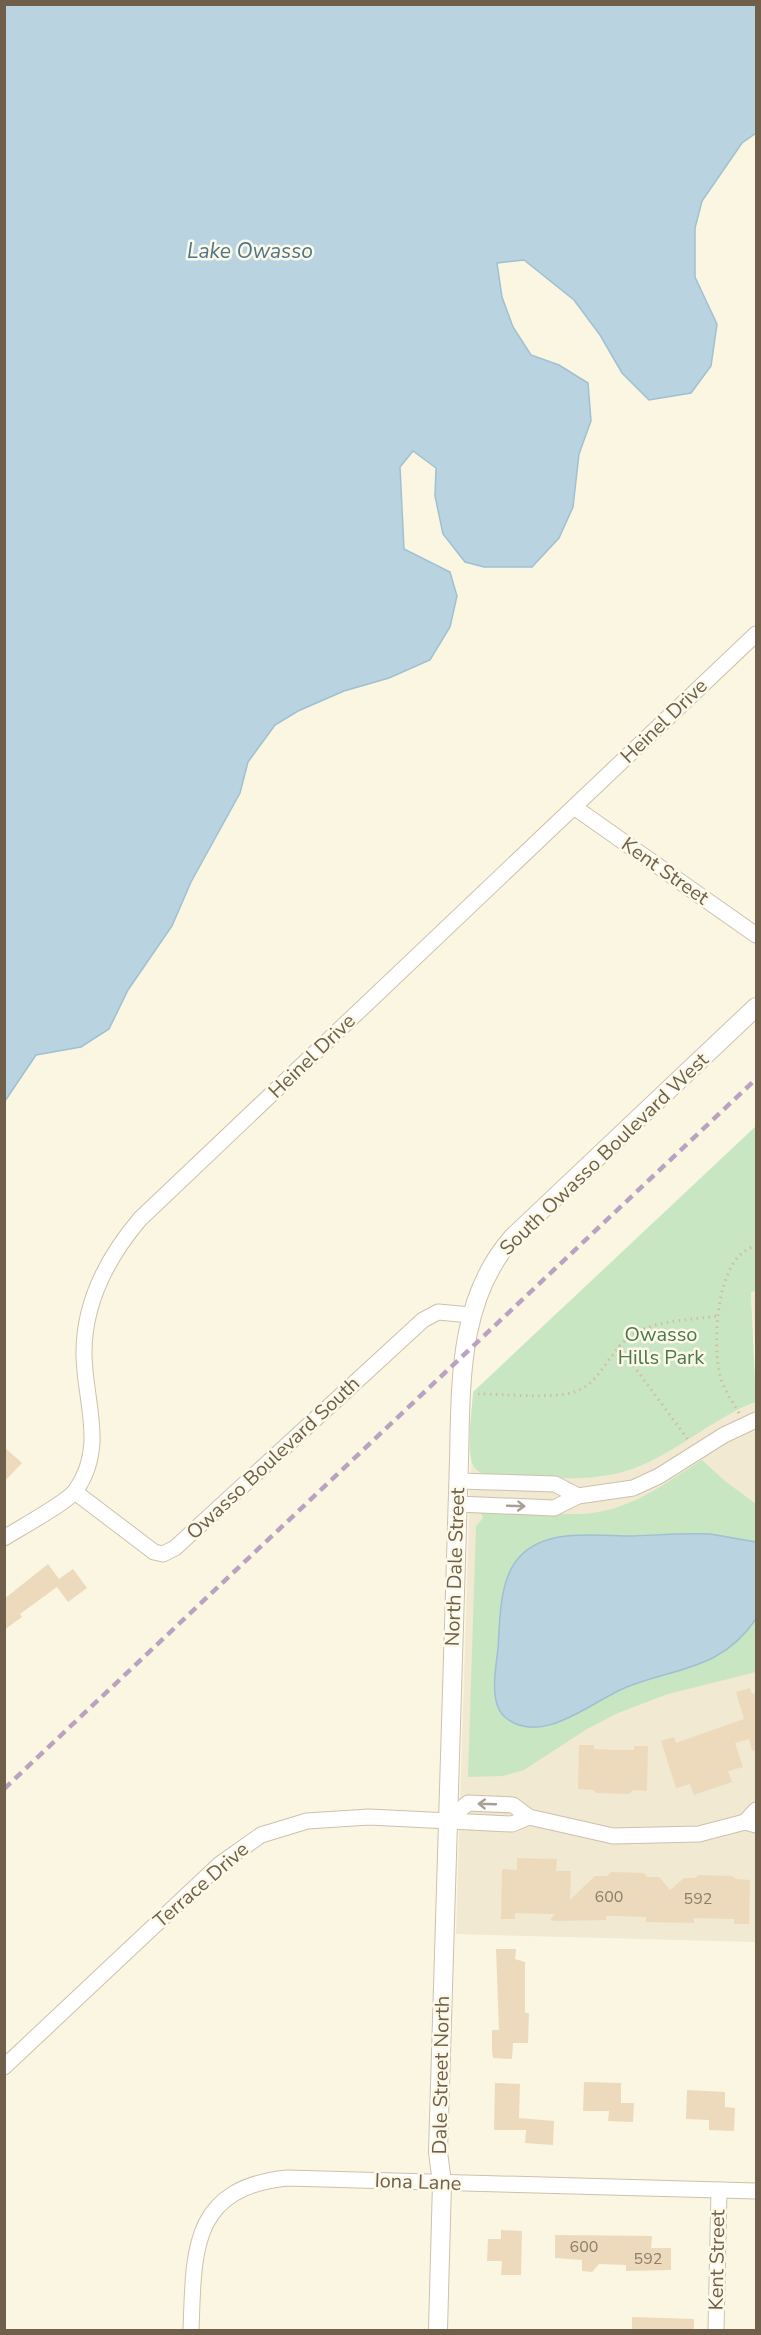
<svg xmlns="http://www.w3.org/2000/svg" width="761" height="2335" font-family="'Nunito Sans',sans-serif">
<rect width="100%" height="100%" fill="#faf6e2"/>
<g fill="#f1e9d1">
<path d="M751,1291H756V1367Z"/>
<path d="M756,1402V1942L456,1934L471,1453L476,1469L487,1475L600,1477L648,1462L725,1416Z"/>
</g>
<g fill="#c9e6c2">
<path d="M756,1126V1291L751,1292L756,1402C712,1418 677,1453 632,1469C595,1482 557,1478 519,1477C505,1476 481,1480 473,1465C466,1450 472,1410 473,1392Z"/>
<path d="M702,1460L725,1481L756,1504V1672L668,1694L618,1713L587,1729L524,1770L503,1776L468,1777L476,1526L483,1518L481,1513C513,1509 546,1515 578,1514C628,1513 662,1485 702,1460Z"/>
</g>
<g fill="#b9d3e1" stroke="#a0c0d2" stroke-width="1.5">
<path d="M5,4L756,5V133L742,143L702,201L695,228V277L717,324L711,366L691,393L649,400L622,373L600,335L574,300L524,260L497,263L502,297L513,327L531,355L559,365L588,383L591,421L579,454L573,507L559,538L532,567H484L465,562L443,534L435,496L436,468L413,451L400,467L404,549L450,572L457,596L450,627L430,660L389,678L344,691L298,711L275,725L248,762L240,793L191,882L172,926L128,990L109,1029L81,1047L36,1055L5,1101Z"/>
<path d="M710,1534L756,1542V1619C721,1670 678,1667 627,1687C593,1700 543,1747 506,1718C488,1704 496,1668 498,1648C500,1622 499,1587 514,1564C539,1526 594,1536 632,1536C658,1535 684,1533 710,1534Z"/>
</g>
<g fill="#eddabc">
<path d="M4,1447L22,1463L4,1482Z"/>
<path d="M48,1564L59,1579L73,1569L87,1588L68,1602L57,1587L20,1614L22,1617L4,1630V1599Z"/>
<path d="M750,1688L752,1694L756,1693V1750L752,1751L749,1739L735,1743L743,1767L728,1771L732,1782L694,1795L690,1784L676,1788L661,1741L674,1737L676,1743L744,1719L736,1692Z"/>
<path d="M579,1745H594V1749L613,1750H634V1746H648L647,1791L633,1790L629,1794L596,1793L593,1790L578,1789Z"/>
<path d="M517,1858L557,1859L556,1871H571L570,1900L595,1876H607L611,1872L644,1873L647,1877H659L670,1890L684,1878H695L699,1875L732,1876L736,1879L750,1880L749,1924H734V1919L694,1918V1923L646,1922V1917L616,1916H606V1920L556,1921L550,1920L555,1914H545L515,1913V1919H501L502,1869L517,1870Z"/>
<path d="M496,1949H516L515,1959L525,1962V2013H529L528,2043H513L512,2059L493,2058L492,2051V2030H499Z"/>
<path d="M584,2082L621,2083V2103H634L633,2122L608,2121L609,2111H583Z"/>
<path d="M495,2083L520,2084L519,2118L554,2121L553,2145L525,2143L526,2130H494Z"/>
<path d="M687,2090L725,2092V2107L735,2108L734,2131L709,2130V2120L686,2119Z"/>
<path d="M501,2230L522,2231L521,2275H501L502,2261H487L488,2239H501Z"/>
<path d="M555,2235L652,2236L651,2248H671V2270L626,2271V2265L599,2264L592,2272L582,2271V2260L555,2258Z"/>
<path d="M632,2317L694,2319V2331H632Z"/>
</g>
<g fill="none" stroke-linecap="round" stroke-linejoin="round">
<g stroke="#ccc1ad" stroke-width="17">
<g id="minor">
<path d="M574,807L756,935"/>
<path d="M458,1481L555,1484L578,1496"/>
<path d="M75,1492L154,1552L163,1554L175,1548L423,1320L438,1312L471,1315"/>
<path d="M457,1504L554,1508L578,1496L633,1488L659,1476L724,1435L756,1420"/>
<path d="M4,1538C20,1528 68,1502 76,1490C106,1447 85,1403 84,1356C83,1304 107,1258 140,1219L756,634"/>
<path d="M756,1810L745,1822L756,1825"/>
<path d="M448,1820L468,1803L513,1805L529,1817L613,1836L699,1834L745,1822"/>
<path d="M4,2067L220,1864L261,1835L307,1821L369,1817L512,1824L529,1817"/>
<path d="M191,2330C194,2252 190,2188 287,2178L756,2191"/>
<path d="M716,2330L719,2190"/>
</g>
</g>
<g stroke="#ccc1ad" stroke-width="20">
<path id="tertiary" d="M438,2330L442,2183L438,2152L459,1460C461,1382 458,1299 513,1237L756,1007"/>
</g>
<g stroke="#d1bda0" stroke-width="3" stroke-dasharray="1.5 4.5" stroke-linecap="butt">
<path d="M619,1346L689,1441"/>
<path d="M478,1394C503,1394 552,1399 574,1392C601,1384 609,1350 632,1335C655,1320 691,1320 717,1316"/>
<path d="M739,1413C731,1399 722,1387 719,1371C713,1339 716,1255 756,1246"/>
</g>
<use href="#minor" stroke="#fff" stroke-width="15"/>
<use href="#tertiary" stroke="#fff" stroke-width="18"/>
<path stroke="#baa2c1" stroke-width="4.5" stroke-dasharray="9 6" stroke-linecap="butt" d="M4,1789L756,1079"/>
</g>
<defs><path id="oneway-shaft" d="M-6 0H5M1.5-3L5.5 0L1.5 3" fill="none" stroke-width="1.6" stroke-linecap="round" stroke-linejoin="round" transform="scale(1.5)"/></defs>
<g stroke="#a99f93">
<use href="#oneway-shaft" transform="translate(516 1506) rotate(2)"/>
<use href="#oneway-shaft" transform="translate(487 1804) rotate(-178)"/>
</g>
<g text-anchor="middle" dominant-baseline="central" stroke-width="5" stroke-linejoin="round" paint-order="stroke">
<g font-size="16" fill="#8e7e67">
<text x="609" y="1897">600</text>
<text x="698" y="1899">592</text>
<text x="584" y="2247">600</text>
<text x="648" y="2259">592</text>
</g>
<g font-size="20" fill="#6f5f4b" stroke="#fdf9e8">
<text transform="translate(664 721) rotate(-44)">Heinel Drive</text>
<text transform="translate(665 871) rotate(35)">Kent Street</text>
<text transform="translate(312 1056) rotate(-44)">Heinel Drive</text>
<text transform="translate(604 1154) rotate(-44)">South Owasso Boulevard West</text>
<text transform="translate(273 1458) rotate(-43)">Owasso Boulevard South</text>
<text transform="translate(455 1567) rotate(-88)">North Dale Street</text>
<text transform="translate(201 1885) rotate(-41)">Terrace Drive</text>
<text transform="translate(441 2075) rotate(-89)">Dale Street North</text>
<text transform="translate(418 2182) rotate(2)">Iona Lane</text>
<text transform="translate(717 2260) rotate(-89)">Kent Street</text>
</g>
<g font-size="20" fill="#4b7a47" stroke="#fdf9e8">
<text x="661" y="1334">Owasso<tspan x="661" dy="23">Hills Park</tspan></text>
</g>
<g font-size="21" font-style="italic" fill="#4d768d" stroke="#fdf9e8">
<text x="250" y="251">Lake Owasso</text>
</g>
</g>
<rect width="761" height="2335" fill="none" stroke="#6f5f4b" stroke-width="12"/>
</svg>
